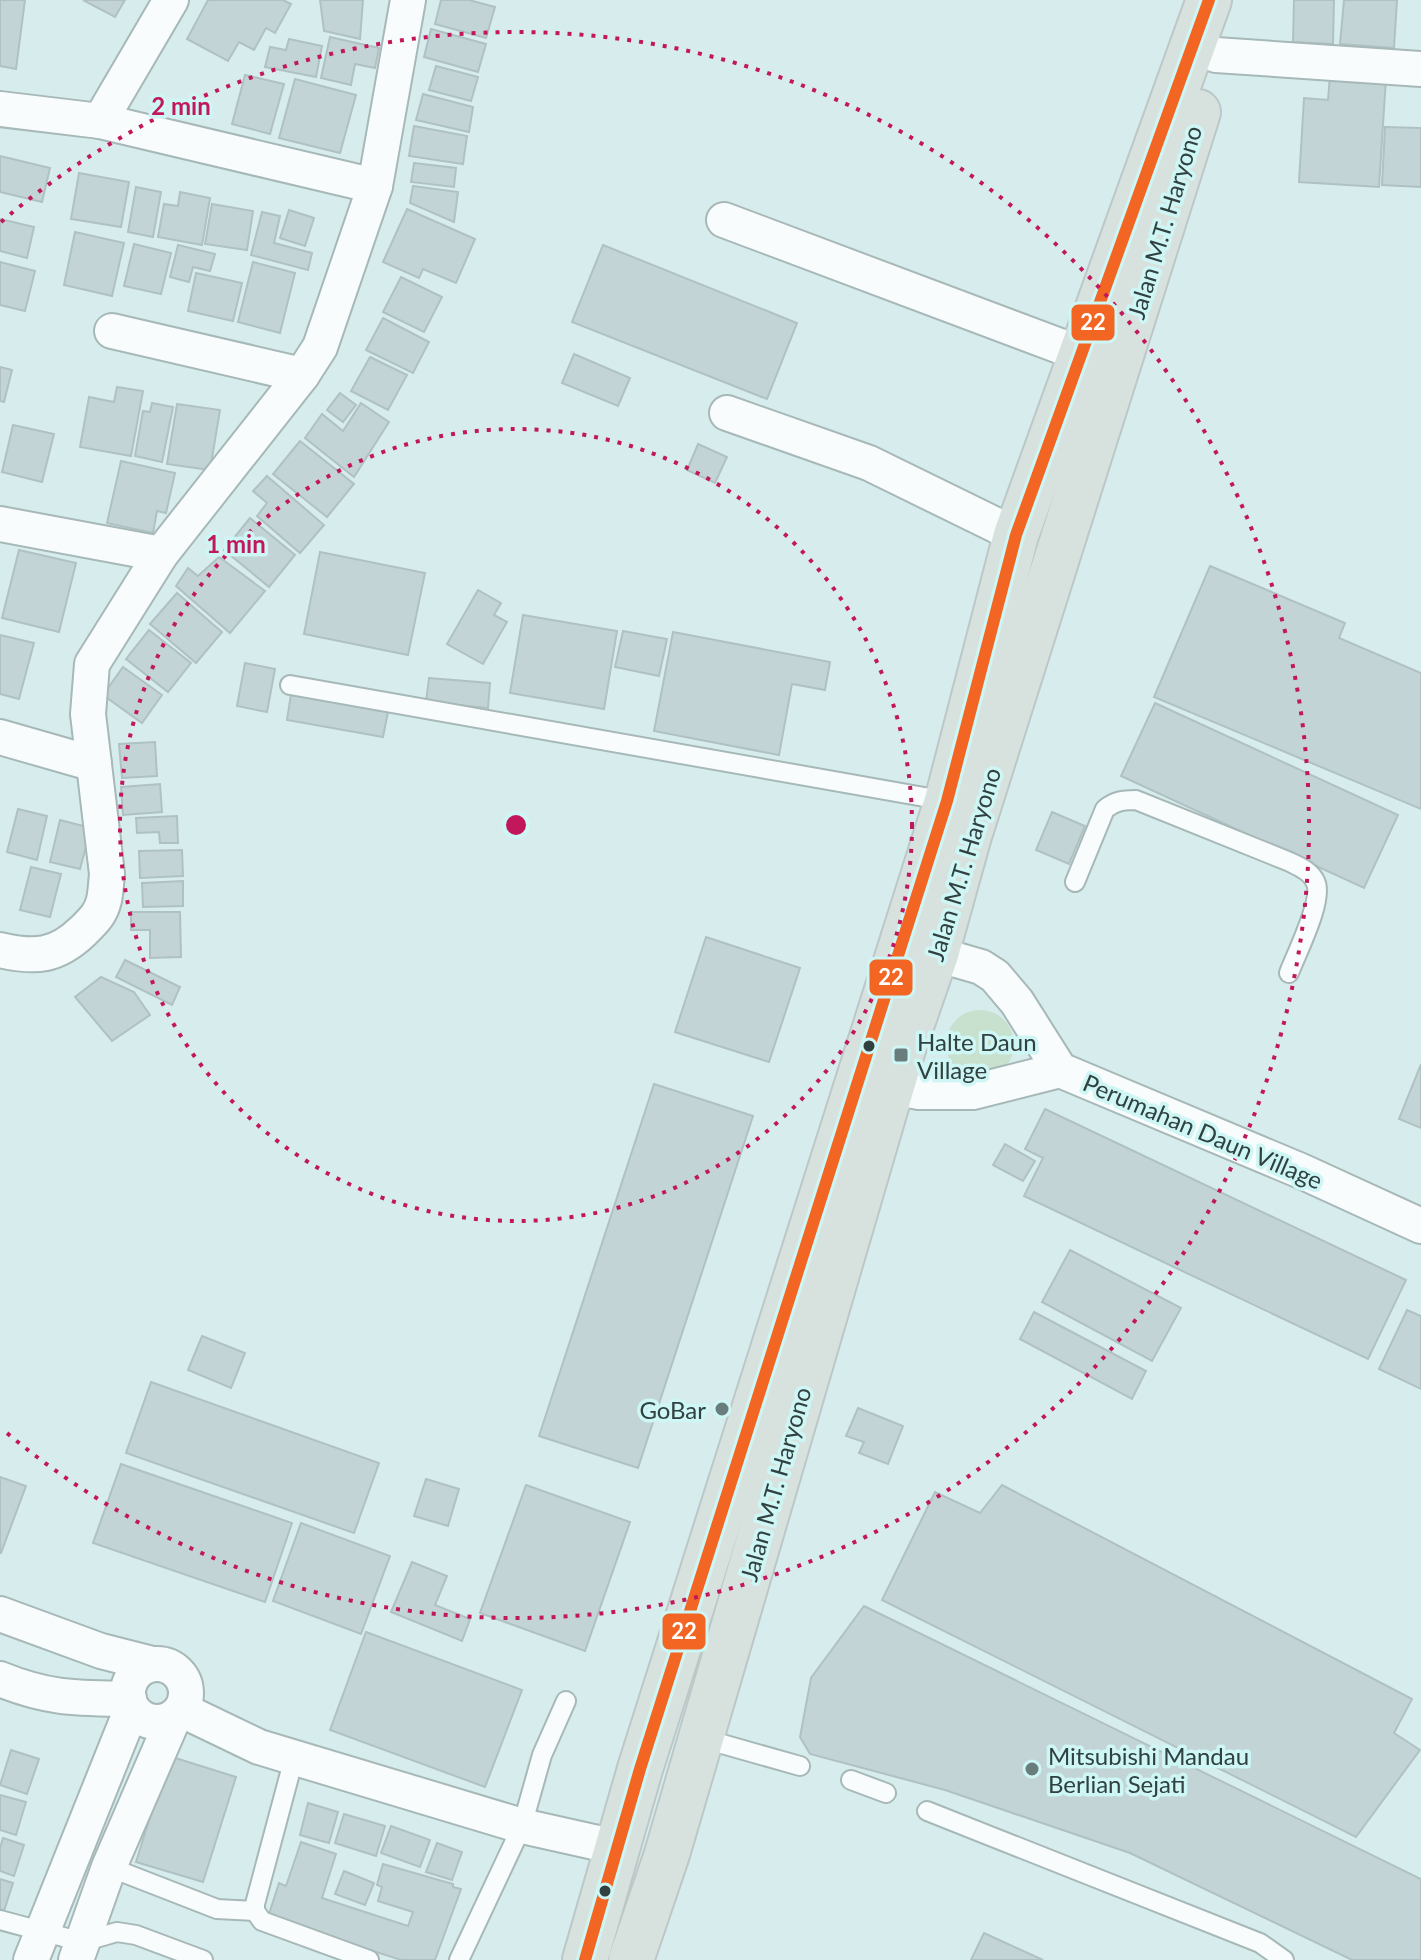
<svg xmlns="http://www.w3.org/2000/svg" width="1421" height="1960" font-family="Lato,sans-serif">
<rect width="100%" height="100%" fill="#d7eded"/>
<circle fill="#c8e0ce" cx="980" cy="1044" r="34"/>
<g fill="#c3d4d6" stroke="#b0c1c4" stroke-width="2">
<path d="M0,0H25L16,69L0,66Z"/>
<path d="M83,0H125L115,17Z"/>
<path d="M208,0H283L291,4L275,33L266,28L254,50L239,42L228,61L187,39Z"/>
<path d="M320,0H363L360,39L324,31Z"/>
<path d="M441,0H469L495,7L486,38L435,24Z"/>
<path d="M1294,0H1334L1333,44L1293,42Z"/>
<path d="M1344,0H1397L1394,48L1340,44Z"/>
<path d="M431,29L486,44L478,72L424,57Z"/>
<path d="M330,37L379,48L375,68L355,64L351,85L321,78Z"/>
<path d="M289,39L322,46L316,77L265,67L270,47L286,50Z"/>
<path d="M436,66L478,77L471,101L429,90Z"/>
<path d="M245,75L284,84L270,134L232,124Z"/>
<path d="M1330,75L1386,78L1379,187L1299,182L1304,98L1328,100Z"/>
<path d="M295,79L356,95L340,153L279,138Z"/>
<path d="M423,94L473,107L469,132L416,120Z"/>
<path d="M414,126L467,136L463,164L409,156Z"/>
<path d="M1385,127L1421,128V187L1382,185Z"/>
<path d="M0,156L50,168L42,202L0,192Z"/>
<path d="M414,163L456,168L454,187L411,182Z"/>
<path d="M79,173L129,182L121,227L71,219Z"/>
<path d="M413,186L458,192L454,222L410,203Z"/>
<path d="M136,187L161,192L153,237L128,232Z"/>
<path d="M180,192L210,198L202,245L158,237L164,204L178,206Z"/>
<path d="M212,204L253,211L247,250L205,244Z"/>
<path d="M407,209L475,239L456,283L423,269L419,278L383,262Z"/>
<path d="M289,210L314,218L305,246L280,238Z"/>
<path d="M262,212L280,216L274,243L312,253L308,270L251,255Z"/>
<path d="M0,219L34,227L27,258L0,251Z"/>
<path d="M75,232L124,243L112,296L64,285Z"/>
<path d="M134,244L171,253L161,294L124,286Z"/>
<path d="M178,245L215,254L210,271L193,267L189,282L170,277Z"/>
<path d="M603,245L797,323L767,399L572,322Z"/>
<path d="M0,262L35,271L25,311L0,305Z"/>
<path d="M253,262L295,273L280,333L238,322Z"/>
<path d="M196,273L242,283L233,321L188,311Z"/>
<path d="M401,277L442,297L424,332L383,312Z"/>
<path d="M383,318L429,342L413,373L366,350Z"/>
<path d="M574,354L630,378L618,406L562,383Z"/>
<path d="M370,357L407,375L388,410L351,391Z"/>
<path d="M0,367L12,370L4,402L0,401Z"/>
<path d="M117,387L143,391L131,456L80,447L89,397L114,402Z"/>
<path d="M340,393L356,405L343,422L327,410Z"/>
<path d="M152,403L173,407L162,462L135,456L143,411L150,412Z"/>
<path d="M361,403L389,422L354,477L305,438L322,414L343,431Z"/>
<path d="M177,404L220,410L210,470L167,464Z"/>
<path d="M13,425L54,434L42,482L2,472Z"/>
<path d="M300,441L354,484L327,517L273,474Z"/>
<path d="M698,444L727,457L715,483L687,470Z"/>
<path d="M121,461L175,473L166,513L157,511L153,533L107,523Z"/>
<path d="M267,476L324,525L300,553L257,516L267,503L253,491Z"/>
<path d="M250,518L295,555L269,587L224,550Z"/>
<path d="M19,550L76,563L59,632L2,618Z"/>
<path d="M320,552L425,573L408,655L304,634Z"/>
<path d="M219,557L265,591L230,633L176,586L188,568L198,576Z"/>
<path d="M1210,566L1345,623L1339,638L1421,673V809L1154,697Z"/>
<path d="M478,590L501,603L494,615L507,622L483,664L447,644Z"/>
<path d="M177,593L222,632L196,663L150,624Z"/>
<path d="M523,615L617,631L604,709L510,693Z"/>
<path d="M149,630L191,663L168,692L126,659Z"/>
<path d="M623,631L667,639L659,676L615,667Z"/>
<path d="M673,632L830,662L825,690L792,684L779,755L654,731Z"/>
<path d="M0,635L34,643L19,699L0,694Z"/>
<path d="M245,663L275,669L267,712L237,706Z"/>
<path d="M123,667L162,695L142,723L103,695Z"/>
<path d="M429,678L490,683L488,708L426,702Z"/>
<path d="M291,694L388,712L383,737L287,720Z"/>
<path d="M1155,703L1398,815L1364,888L1121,776Z"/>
<path d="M155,742L157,776L122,778L119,744Z"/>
<path d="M160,784L162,812L123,815L121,787Z"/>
<path d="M18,809L47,816L37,860L7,852Z"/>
<path d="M1052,812L1085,826L1069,864L1036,850Z"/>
<path d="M177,816L178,843H160L159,832L137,833L136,818Z"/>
<path d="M60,820L91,828L80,869L50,862Z"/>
<path d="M182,850L183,876L140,878L139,851Z"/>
<path d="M31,867L61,874L50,917L20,910Z"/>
<path d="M183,881V906L143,907L142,883Z"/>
<path d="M131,912H180L181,957L150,958V930H131Z"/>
<path d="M706,937L800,968L769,1062L675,1032Z"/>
<path d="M125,960L180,987L172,1005L116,977Z"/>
<path d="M101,977L134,992L150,1015L112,1041L75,997Z"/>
<path d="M1421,1064V1128L1399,1119Z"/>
<path d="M654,1084L753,1116L638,1468L539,1436Z"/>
<path d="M1045,1109L1406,1280L1368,1359L1024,1196L1043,1158L1025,1149Z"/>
<path d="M1005,1144L1035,1161L1023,1181L993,1165Z"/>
<path d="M1070,1250L1181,1308L1152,1361L1042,1302Z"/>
<path d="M1407,1310L1421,1316V1389L1379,1369Z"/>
<path d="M1034,1312L1146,1371L1132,1399L1020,1339Z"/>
<path d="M202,1336L245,1353L231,1388L188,1370Z"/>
<path d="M151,1382L379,1463L354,1533L126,1453Z"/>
<path d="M858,1408L903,1426L888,1464L859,1453L864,1442L846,1436Z"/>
<path d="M121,1464L292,1523L265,1602L93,1543Z"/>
<path d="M0,1477L26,1486L1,1553H0Z"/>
<path d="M426,1479L459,1489L448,1526L414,1516Z"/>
<path d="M526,1485L630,1522L585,1651L480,1613Z"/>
<path d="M1002,1485L1412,1699L1394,1733L1420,1750L1356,1837L882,1600L935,1492L980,1513Z"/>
<path d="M301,1523L390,1556L361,1634L273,1601Z"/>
<path d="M412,1562L447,1576L435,1605L470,1619L462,1641L391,1612Z"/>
<path d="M864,1606L1421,1879V1960H1352L1130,1853L945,1790L810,1754L800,1737L811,1678Z"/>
<path d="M366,1632L522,1690L485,1787L330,1730Z"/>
<path d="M11,1750L39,1759L27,1794L0,1785Z"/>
<path d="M169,1756L236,1777L203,1882L136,1862Z"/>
<path d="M0,1795L26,1802L16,1835L0,1830Z"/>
<path d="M308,1803L338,1812L329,1843L300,1835Z"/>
<path d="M344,1814L385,1826L376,1856L335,1843Z"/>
<path d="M391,1826L430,1840L420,1867L381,1853Z"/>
<path d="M3,1838L24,1845L14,1876L0,1871V1848Z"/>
<path d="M301,1842L336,1854L322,1898L408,1926L413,1912L378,1901L382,1887L377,1885L383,1864L453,1884V1887L461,1889L435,1960H401L268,1917L279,1883L286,1886Z"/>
<path d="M437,1843L462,1852L452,1880L426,1872Z"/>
<path d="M344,1871L374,1883L365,1905L335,1894Z"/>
<path d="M0,1879L13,1883L4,1911L0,1910Z"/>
<path d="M984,1933L1043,1960H971Z"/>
</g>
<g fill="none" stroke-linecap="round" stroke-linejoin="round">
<g stroke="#a7b8b8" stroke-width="22">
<g id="service">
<path d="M290,685L947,801"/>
<path d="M1075,882L1105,809C1115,801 1123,800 1136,800L1290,862C1300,867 1310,871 1315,881C1325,898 1296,954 1289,973"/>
<path d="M701,1738L800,1766"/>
<path d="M294,1758L255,1904V1911L262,1921L369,1960"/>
<path d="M851,1780L886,1793"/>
<path d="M927,1811L1260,1943L1284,1960"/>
<path d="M109,1867L217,1909L255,1911"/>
<path d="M0,1920L82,1942L117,1932L136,1935L203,1960"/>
<path d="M459,1960L522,1826L542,1755L566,1701"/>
</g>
</g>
<g stroke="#a7b8b8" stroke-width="38">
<g id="minor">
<path d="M1216,55L1421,69"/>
<path d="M0,109L100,121L375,186"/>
<path d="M100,121L171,0"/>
<path d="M724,220L1081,354"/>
<path d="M112,331L302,375"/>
<path d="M727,413L869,463L1016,535"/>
<path d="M0,524L161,554"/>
<path d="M0,737L94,764"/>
<path d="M0,950C35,958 56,957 83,931C93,921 101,914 104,900C106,891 106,882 107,874L88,714L92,664L161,554L302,375L320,347L375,186L408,0"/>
<path d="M936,954L981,967L995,976L1017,1002L1060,1070L1301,1171L1421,1226"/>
<path d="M892,1087L919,1092H973L1060,1070"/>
<path d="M0,1614L101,1651L152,1664"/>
<circle cx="157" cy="1693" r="29"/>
<path d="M0,1679C49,1699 77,1698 129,1699"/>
<path d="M182,1710L259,1747L522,1826L616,1847"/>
<path d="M31,1960L132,1708"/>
<path d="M76,1960L109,1867L174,1717"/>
</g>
</g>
<g stroke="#bcc8c7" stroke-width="48">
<g id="primary">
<path d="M585,1960L640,1769L947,801L1016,535L1209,0"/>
<path d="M631,1960L667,1854L901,1055L936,954L968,839L1198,112"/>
</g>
</g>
<use href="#service" stroke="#f9fcfc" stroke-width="18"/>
<use href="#minor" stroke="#f9fcfc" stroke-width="34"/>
<use href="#primary" stroke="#d7e2df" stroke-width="44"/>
<g stroke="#cef6f5" stroke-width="18">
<path id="bus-1" d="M585,1960L640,1769L947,801L1016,535L1209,0"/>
</g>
<use href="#bus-1" stroke="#f26522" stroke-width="12"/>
</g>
<g fill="none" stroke="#c2185b" stroke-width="4" stroke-dasharray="4 8">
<circle cx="516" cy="825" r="396"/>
<path d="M1 222A793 793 0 1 1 1 1428"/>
</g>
<g fill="#304140" stroke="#cef6f5" stroke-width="3">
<circle cx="869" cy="1046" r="7"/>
<circle cx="605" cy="1891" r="7"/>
</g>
<g fill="#6a7d7d" stroke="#cef6f5" stroke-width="3">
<rect x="893" y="1047" width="16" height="16" rx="4"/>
<circle cx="722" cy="1409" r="8"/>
<circle cx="1032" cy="1769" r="8"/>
</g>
<g text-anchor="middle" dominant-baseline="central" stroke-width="7" stroke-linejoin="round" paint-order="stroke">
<g font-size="24" fill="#304140" stroke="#cef6f5">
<text transform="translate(1164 222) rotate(-73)">Jalan M.T. Haryono</text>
<text transform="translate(963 864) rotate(-73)">Jalan M.T. Haryono</text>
<text transform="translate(1203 1131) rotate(23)">Perumahan Daun Village</text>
<text transform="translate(775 1484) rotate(-74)">Jalan M.T. Haryono</text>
</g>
<g font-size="24" fill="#304140" stroke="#cef6f5" text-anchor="start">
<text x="917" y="1041">Halte Daun<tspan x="917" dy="28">Village</tspan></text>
<text x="706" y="1409" text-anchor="end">GoBar</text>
<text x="1048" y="1755">Mitsubishi Mandau<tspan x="1048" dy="28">Berlian Sejati</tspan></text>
</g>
</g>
<circle cx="516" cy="825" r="12" fill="#c2185b" stroke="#cef6f5" stroke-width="4"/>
<g font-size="24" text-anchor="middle" font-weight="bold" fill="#c2185b" stroke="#cef6f5" stroke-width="7" stroke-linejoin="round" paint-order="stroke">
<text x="181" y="115">2 min</text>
<text x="236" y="553">1 min</text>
</g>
<g stroke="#cef6f5" stroke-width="3">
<rect x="1070" y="303" width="46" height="39" rx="8" fill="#f26522"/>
<rect x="868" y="958" width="46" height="39" rx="8" fill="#f26522"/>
<rect x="661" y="1612" width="46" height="39" rx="8" fill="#f26522"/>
</g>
<g font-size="22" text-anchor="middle" font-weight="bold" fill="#fff">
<text x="1093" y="330">22</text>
<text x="891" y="985">22</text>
<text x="684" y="1639">22</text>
</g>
</svg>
